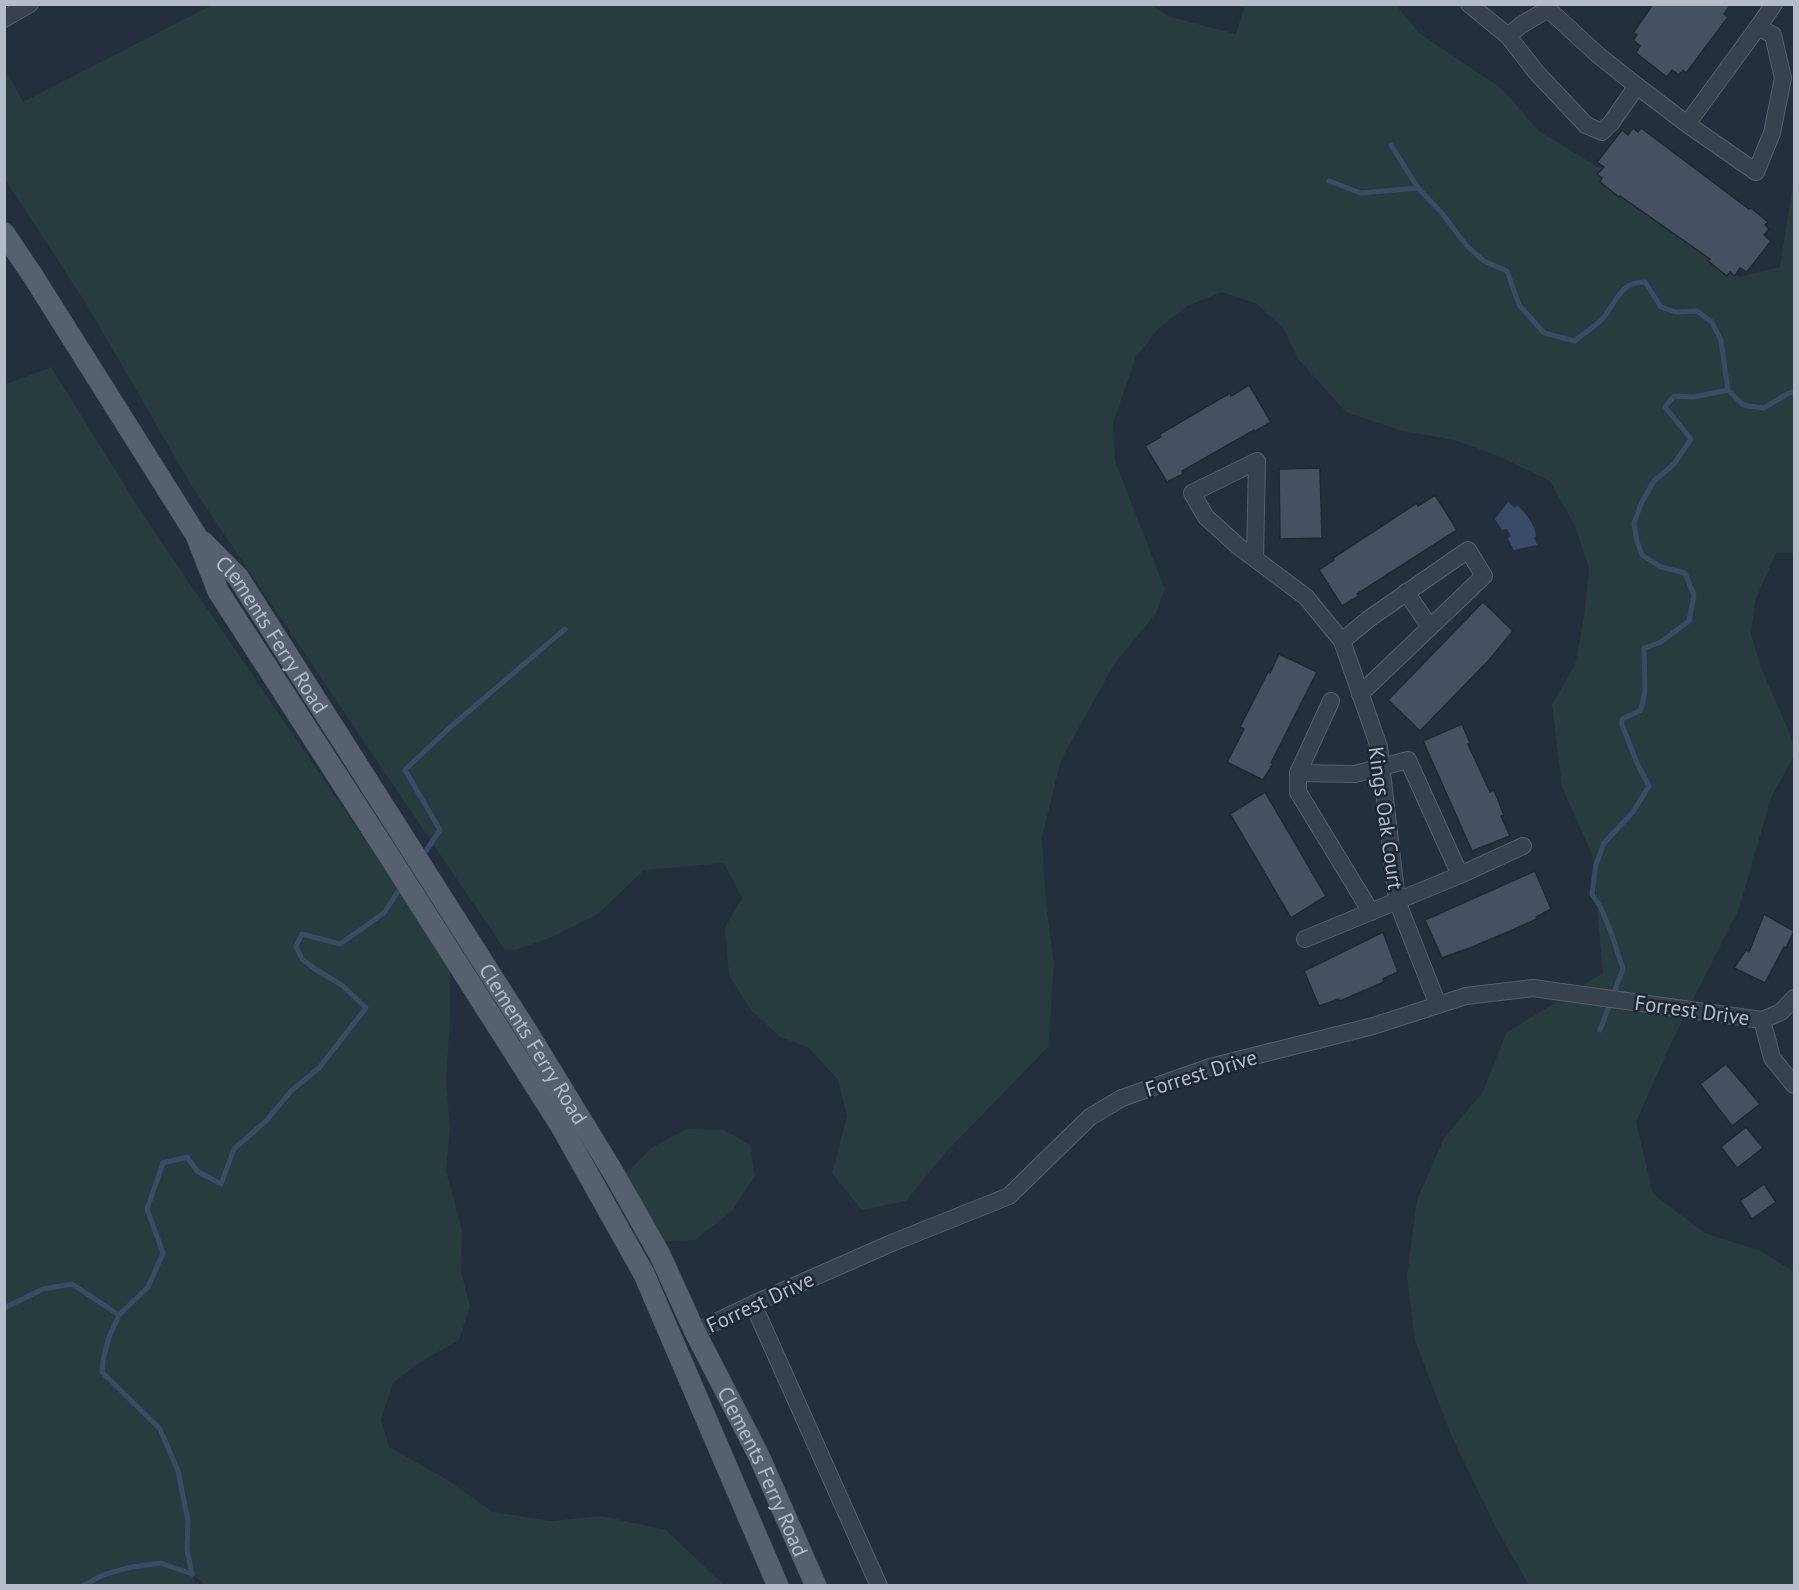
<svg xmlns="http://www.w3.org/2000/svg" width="1799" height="1590" font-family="'PT Sans',sans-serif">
<rect width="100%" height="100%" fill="#242f3e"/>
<g fill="#263c3f">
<path d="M214,4H1151L1167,16L1236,34L1245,5H1396L1419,33L1501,88L1540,132L1598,167L1635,199L1705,255L1740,277L1780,267L1794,178V553H1776L1755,601L1751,634L1761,667L1794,744V756L1771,798L1739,909L1672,1041L1636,1122L1653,1194L1705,1233L1761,1251L1794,1272V1585H1529L1497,1530L1452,1437L1415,1341L1407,1276L1417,1200L1444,1138L1483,1092L1506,1033L1603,973L1592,854L1562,787L1552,704L1575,665L1584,617L1589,568L1575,526L1550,481L1498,456L1455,440L1403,431L1346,412L1298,359L1284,329L1257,304L1222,292L1187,306L1156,331L1136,357L1113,423L1115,461L1165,589L1156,613L1113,666L1061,760L1042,837L1046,905L1054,965L1048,1047L947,1151L906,1201L862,1210L832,1173L847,1116L838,1080L808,1047L780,1037L751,1010L729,975L725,927L742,898L724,863L644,870L598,914L550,938L515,950L504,949L193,488L87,305L5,179L4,67L23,102Z"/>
<path d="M51,367L145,518L441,951L450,970V1021L446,1079L450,1127L446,1171L462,1229L461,1271L470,1307L459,1340L417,1364L393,1383L381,1419L389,1447L446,1479L493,1512L551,1521L602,1516L666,1530L724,1585L207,1586L193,1575L195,1585L5,1586L4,385Z"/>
<path d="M687,1129L724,1130L750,1145L755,1176L732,1211L695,1240L661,1242L623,1177L651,1148Z"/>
</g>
<path fill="#394c67" d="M1508,502L1515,508L1517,505C1526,514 1535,524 1536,536L1534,537L1537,545L1514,550L1508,539L1511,536L1507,529L1502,530L1495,519Z"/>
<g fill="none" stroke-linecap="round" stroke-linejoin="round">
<g stroke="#394c67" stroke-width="5">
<path d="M1391,145L1418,188L1441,212L1466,245L1484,261L1507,271L1519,305L1544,333L1575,341C1584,333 1596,326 1604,317C1617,300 1621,282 1645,282L1661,307L1676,312L1697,311L1712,322L1721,341L1728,390L1743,405L1764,408L1787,394L1794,391"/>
<path d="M1329,181L1361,193L1418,188"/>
<path d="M422,857L440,830L405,770L447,730L565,629"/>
<path d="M1600,1030L1623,969L1611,932L1601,908L1592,894L1596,865L1604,843L1633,812L1649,786L1637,763L1622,725V719L1641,710L1645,690L1644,648L1661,642L1689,621L1694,595L1685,573L1661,567L1642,555L1637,541L1634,523L1641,504L1654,481L1674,464L1691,439L1665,407L1674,396L1694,397L1728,390"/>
<path d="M4,1308L43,1289L72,1284L119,1315"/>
<path d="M192,1574L187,1550L188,1521L178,1471L160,1429L102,1372L103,1360L109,1337L119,1315L148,1287L163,1253L147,1209L163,1163L187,1157L197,1171L221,1184L234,1149L267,1120L291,1091L319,1068L366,1008L343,986L315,969L302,959L296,946L302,934L340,944L384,913L401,887"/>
<path d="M82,1586L103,1575L131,1567L161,1563L192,1574"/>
</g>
</g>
<g fill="#455162" stroke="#1f2835" stroke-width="1.5">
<path d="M1653,4H1731L1724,14L1728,17L1686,73L1683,70L1679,75L1672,70L1667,77L1636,53L1640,46L1633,40L1637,35L1633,33Z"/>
<path d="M1633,128L1638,132L1641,128L1749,209L1751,208L1768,222L1765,225L1769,229L1764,235L1771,241L1747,272L1740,268L1735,276L1730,272L1727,276L1708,261L1710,259L1620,196L1619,197L1600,182L1602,178L1597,174L1604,167L1597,162L1622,130L1628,135Z"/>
<path d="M1249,385L1271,422L1254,432V430L1182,471L1183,474L1167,482L1145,446L1161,437L1160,434L1230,393L1231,396Z"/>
<path d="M1320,468L1322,538L1280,539L1279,469Z"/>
<path d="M1435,495L1457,530L1357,594L1359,596L1342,606L1319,570L1334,560L1333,558L1417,503L1418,506Z"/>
<path d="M1483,602L1513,631L1489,660L1420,731L1388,700Z"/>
<path d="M1279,654L1317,672L1271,763L1273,764L1263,780L1227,762L1244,729L1240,727L1268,672L1270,673Z"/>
<path d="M1462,724L1470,743L1468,744L1490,792L1494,790L1504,815L1501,816L1510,836L1472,851L1423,741Z"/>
<path d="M1265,792L1326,896L1291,918L1230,814Z"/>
<path d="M1535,871L1551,909L1536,917L1537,919L1517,928L1463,951V950L1442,958L1425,920Z"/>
<path d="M1764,914L1794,931L1786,948L1784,947L1765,983L1734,968L1746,950L1749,952Z"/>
<path d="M1383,932L1398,972L1383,979L1384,982L1340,1001L1339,999L1319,1006L1304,971Z"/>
<path d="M1726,1064L1760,1104L1732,1126L1700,1084Z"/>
<path d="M1746,1127L1763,1148L1737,1168L1721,1147Z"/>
<path d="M1764,1184L1776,1202L1752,1219L1740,1201Z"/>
</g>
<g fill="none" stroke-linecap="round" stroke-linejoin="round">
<g stroke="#565f6c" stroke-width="18">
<g id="minor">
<path d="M1469,4L1508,36L1536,72L1586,125L1602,132L1611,123L1637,86L1598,55L1548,9L1521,25L1508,36"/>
<path d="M4,19L30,4"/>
<path d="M1758,27L1774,4"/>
<path d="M1637,86L1687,124L1756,172L1772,133L1783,78L1773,35L1758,27L1687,124"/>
<path d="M1255,559L1257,461L1192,493L1206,517L1238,546L1306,597L1342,641L1379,747L1397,901L1438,1005"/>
<path d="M1406,592L1430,627"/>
<path d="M1342,641L1370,618L1468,550L1484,576L1360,694"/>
<path d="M1298,773L1331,701"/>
<path d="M1460,875L1523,846"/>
<path d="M1305,939C1356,918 1408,897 1460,875L1408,760L1355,774L1298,773V792L1371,912"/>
<path d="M1762,1020L1772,1058L1794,1085"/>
<path d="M753,1304L879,1586"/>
<path d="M695,1332L753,1304L894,1242L1009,1196L1090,1117L1122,1098L1210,1067L1373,1026L1466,996L1533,988L1762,1020L1781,1012L1794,998"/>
</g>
</g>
<g stroke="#414a57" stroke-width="22">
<g id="major">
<path d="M4,233L33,276L196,535L218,591L386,851L561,1126L644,1274L778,1586"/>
<path id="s1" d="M203,542L238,577L528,1033L613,1172L660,1255L695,1332L759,1456L816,1586"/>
</g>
</g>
<use href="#minor" stroke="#38414e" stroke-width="16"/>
<use href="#major" stroke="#56606e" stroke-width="21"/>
</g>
<g text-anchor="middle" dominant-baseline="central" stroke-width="5" stroke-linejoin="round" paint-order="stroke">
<g font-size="21" fill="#b4bcc9" stroke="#1d2633">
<text stroke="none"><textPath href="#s1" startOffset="116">Clements Ferry Road</textPath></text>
<text transform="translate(1386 818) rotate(82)">Kings Oak Court</text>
<text transform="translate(1692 1010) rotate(8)">Forrest Drive</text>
<text stroke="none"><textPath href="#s1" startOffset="602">Clements Ferry Road</textPath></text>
<text transform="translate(1201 1073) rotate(-17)">Forrest Drive</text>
<text transform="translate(760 1302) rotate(-25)">Forrest Drive</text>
<text stroke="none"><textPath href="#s1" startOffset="1088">Clements Ferry Road</textPath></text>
</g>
</g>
<rect width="1799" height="1590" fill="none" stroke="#b4bcc9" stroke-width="12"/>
</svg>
